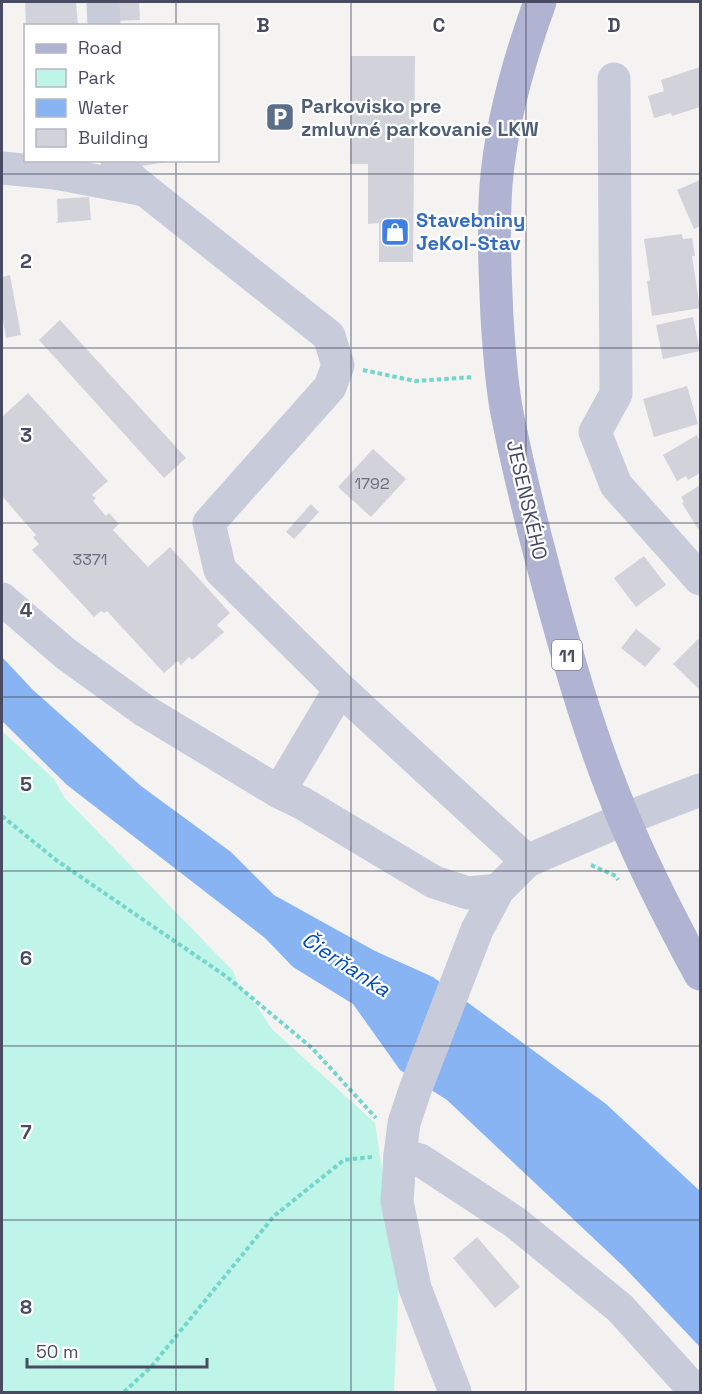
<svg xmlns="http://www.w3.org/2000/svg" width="702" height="1394" font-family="'Space Grotesk',sans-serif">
<rect width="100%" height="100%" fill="#f4f3f2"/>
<path fill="#bff4e8" d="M2,731L54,779L64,797L233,971L239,985L254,1002L272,1029L375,1123L399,1281L394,1392H2Z"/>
<path fill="#89b4f4" d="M2,657L33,690L141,786L231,852L274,895L375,951L433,977L606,1104L700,1191V1347L624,1267L447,1100L400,1070L353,1004L293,967L265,938L67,785L2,721Z"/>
<g fill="#d2d2da">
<path d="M25,2H76L78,26H26Z"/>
<path d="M116,2H139L140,20L117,21Z"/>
<path d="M351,56H415L413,262H379V223L368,224V164H350Z"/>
<path d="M700,67V107L672,116L671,113L654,118L648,96L664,91L661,80Z"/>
<path d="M128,160H166V162L130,168Z"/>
<path d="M700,180V226L694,229L677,190Z"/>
<path d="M89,197L91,220L56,223L58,221L57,199Z"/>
<path d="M682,234L683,239L692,238L695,256H692L700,308L652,316L647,281L650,280L644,239Z"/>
<path d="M10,275L21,335L6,338L2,314V277Z"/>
<path d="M693,317L700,351L663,359L656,325Z"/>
<path d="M60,320L186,458L164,478L39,340Z"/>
<path d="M687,386L698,424L654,437L643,399Z"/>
<path d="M28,393L108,481L92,495L96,498L93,501L106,516L109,513L119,524L113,530L148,567L170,547L230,613L217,625L224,632L192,660L189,657L181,665L178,661L164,673L107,611L104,613L101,611L94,617L32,550L39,544L33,537L36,535L2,496V417Z"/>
<path d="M697,435L700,441V473L688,480L686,476L677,481L663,455Z"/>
<path d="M373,449L406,479L371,517L338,487Z"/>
<path d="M700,485V527L698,529L682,503L684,502L681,497Z"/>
<path d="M311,504L319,512L294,539L286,532Z"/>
<path d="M644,556L666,585L636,607L614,578Z"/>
<path d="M636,629L661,649L645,667L621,648Z"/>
<path d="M698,639L700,641V690L673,664Z"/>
<path d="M477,1237L520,1287L495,1308L453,1258Z"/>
</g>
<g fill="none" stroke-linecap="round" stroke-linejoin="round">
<g stroke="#73d5cb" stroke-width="4" stroke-dasharray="4.5 3" stroke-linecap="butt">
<path d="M363,370L415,381L474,377"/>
<path d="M2,816L56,860L227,977L312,1048L376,1118"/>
<path d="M591,865L616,876L618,880"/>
<path d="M124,1392L151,1367L274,1216L344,1160L372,1157"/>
</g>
<g stroke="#c8cbda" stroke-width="33">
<path d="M103,2L104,26"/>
<path d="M614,79L616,394L595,432L616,485L700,579"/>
<path d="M117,160L128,176L145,190L329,336L338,365L330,387L209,523L220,570L340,689L527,861"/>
<path d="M2,168L55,173L145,190"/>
<path d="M2,599L66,654L145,711L279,792L302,803L434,882L468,893L498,890"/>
<path d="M279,792L340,689"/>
<path d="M400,1155L420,1160L516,1223L620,1308L696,1392"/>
<path d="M455,1392L415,1288L397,1202L400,1155L404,1123L415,1090L477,930L498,890L527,861L624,819L700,790"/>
</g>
<path stroke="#b0b4d2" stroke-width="33" d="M540,2C519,60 501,123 496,185C493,229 495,273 497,317C499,349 501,382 507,413C517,463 529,513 542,562C565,649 589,736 624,819C646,872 673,924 700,974"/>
</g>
<path fill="none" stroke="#484b62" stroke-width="1.5" stroke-opacity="0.55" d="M176,2V26M351,2V1392M526,2V1392M176,160V1392M2,174H700M2,348H700M2,523H700M2,697H700M2,871H700M2,1046H700M2,1220H700"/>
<defs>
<g id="parking-square" transform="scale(1.5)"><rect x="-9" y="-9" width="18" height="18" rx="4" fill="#5c6f8a" stroke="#fff"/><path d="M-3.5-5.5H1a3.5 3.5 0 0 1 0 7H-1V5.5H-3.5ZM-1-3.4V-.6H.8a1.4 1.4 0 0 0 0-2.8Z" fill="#fff"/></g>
<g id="shop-square" transform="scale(1.5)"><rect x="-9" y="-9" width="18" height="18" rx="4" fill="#3f7fe0" stroke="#fff"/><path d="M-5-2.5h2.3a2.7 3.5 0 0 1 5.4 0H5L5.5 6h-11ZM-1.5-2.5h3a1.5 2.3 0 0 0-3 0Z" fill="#fff"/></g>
</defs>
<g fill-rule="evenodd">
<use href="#parking-square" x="280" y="117"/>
<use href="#shop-square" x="395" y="232"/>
</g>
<g text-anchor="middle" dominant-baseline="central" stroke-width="4.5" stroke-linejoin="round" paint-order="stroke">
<g font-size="16" fill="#6a6d80">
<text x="372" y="483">1792</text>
<text x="90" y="559">3371</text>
</g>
<rect fill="#fff" stroke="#7f8191" stroke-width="1.5" x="552" y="640" width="30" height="30" rx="4.5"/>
<g font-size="18" font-weight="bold" fill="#484b62">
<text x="567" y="655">11</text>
</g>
<g font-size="20" font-weight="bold" fill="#4e5e75" stroke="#fff" text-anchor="start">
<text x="301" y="106">Parkovisko pre<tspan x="301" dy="23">zmluvné parkovanie LKW</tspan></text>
</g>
<g font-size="20" font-weight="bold" fill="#366cbe" stroke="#fff" text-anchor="start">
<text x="416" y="220">Stavebniny<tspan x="416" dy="23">JeKol-Stav</tspan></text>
</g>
<g font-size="20" fill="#484b62" stroke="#fff">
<text transform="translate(527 500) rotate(77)">JESENSKÉHO</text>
</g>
<g font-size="21" font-style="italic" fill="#004bbc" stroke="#fff">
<text transform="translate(346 964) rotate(33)">Čierňanka</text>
</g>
</g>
<g font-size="20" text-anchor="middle" font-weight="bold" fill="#484b62" stroke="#fff" stroke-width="4.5" stroke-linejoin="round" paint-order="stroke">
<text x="263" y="32">B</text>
<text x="439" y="32">C</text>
<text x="614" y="32">D</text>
<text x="26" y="268">2</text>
<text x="26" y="442">3</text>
<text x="26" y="617">4</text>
<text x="26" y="791">5</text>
<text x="26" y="965">6</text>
<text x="26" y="1139">7</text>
<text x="26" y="1314">8</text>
</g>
<rect width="702" height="1394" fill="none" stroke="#484b62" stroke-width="6"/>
<rect x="24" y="24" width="195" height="138" fill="#ffffff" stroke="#b6b7c0" stroke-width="1.5"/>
<rect x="36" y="44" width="30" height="9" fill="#b0b4d2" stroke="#b6b7c0" stroke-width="1.5"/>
<text x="78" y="54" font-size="18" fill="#484b62">Road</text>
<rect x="36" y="69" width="30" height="18" fill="#bff4e8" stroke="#b6b7c0" stroke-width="1.5"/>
<text x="78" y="84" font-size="18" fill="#484b62">Park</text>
<rect x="36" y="99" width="30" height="18" fill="#89b4f4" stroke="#b6b7c0" stroke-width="1.5"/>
<text x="78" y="114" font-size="18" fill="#484b62">Water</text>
<rect x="36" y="129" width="30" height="18" fill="#d2d2da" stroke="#b6b7c0" stroke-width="1.5"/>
<text x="78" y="144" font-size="18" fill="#484b62">Building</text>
<path d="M27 1358v9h180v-9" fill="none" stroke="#484b62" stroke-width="3"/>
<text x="36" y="1358" font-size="18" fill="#484b62" stroke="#ffffff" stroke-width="4.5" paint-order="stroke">50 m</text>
</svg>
